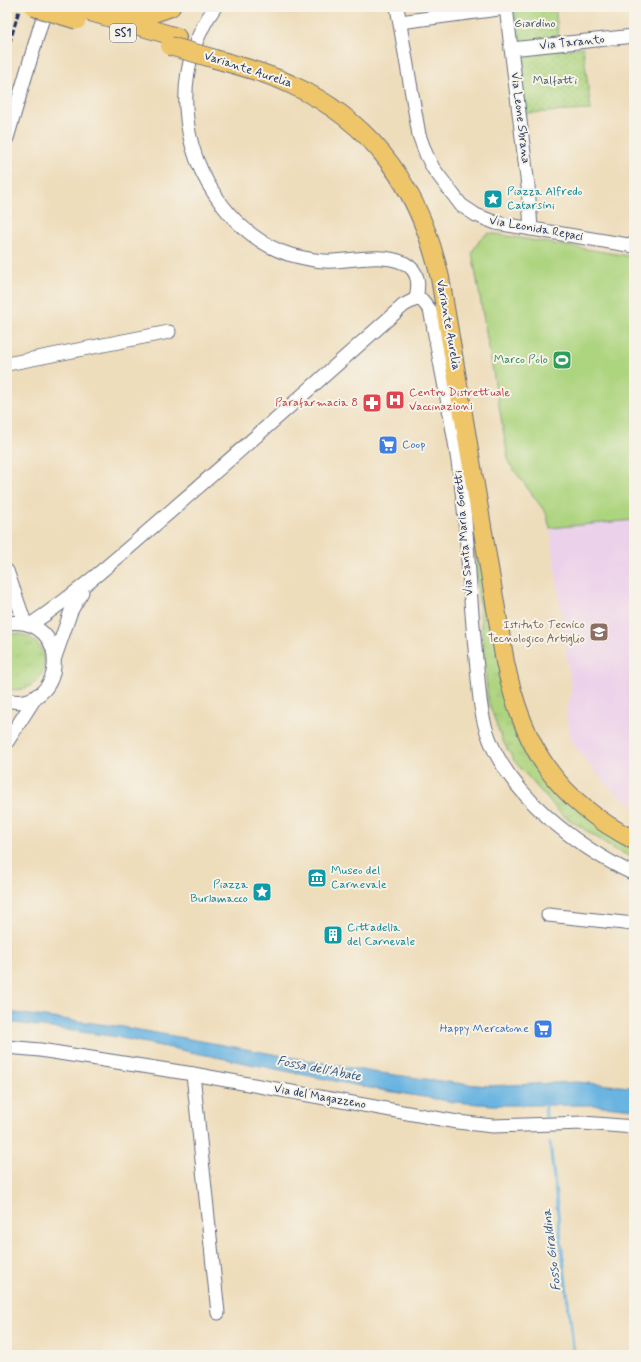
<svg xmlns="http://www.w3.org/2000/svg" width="641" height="1362" font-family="Mynerve,sans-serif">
<defs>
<pattern id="grass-tufts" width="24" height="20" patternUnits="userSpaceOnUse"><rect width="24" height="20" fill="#add47f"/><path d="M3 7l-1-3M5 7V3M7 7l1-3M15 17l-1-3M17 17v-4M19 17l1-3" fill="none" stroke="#94b670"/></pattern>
<pattern id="park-dots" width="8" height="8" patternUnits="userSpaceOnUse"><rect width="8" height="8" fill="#add47f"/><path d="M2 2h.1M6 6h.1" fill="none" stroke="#94b670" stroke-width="1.8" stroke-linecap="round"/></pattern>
</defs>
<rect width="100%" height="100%" fill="#f7f3e8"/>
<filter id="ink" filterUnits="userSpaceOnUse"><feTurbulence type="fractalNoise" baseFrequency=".025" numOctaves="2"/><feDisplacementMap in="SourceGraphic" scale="8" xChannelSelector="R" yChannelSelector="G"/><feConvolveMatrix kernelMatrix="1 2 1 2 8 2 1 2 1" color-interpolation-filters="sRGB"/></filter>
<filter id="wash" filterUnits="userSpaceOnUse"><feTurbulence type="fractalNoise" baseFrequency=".012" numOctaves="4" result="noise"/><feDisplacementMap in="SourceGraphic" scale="16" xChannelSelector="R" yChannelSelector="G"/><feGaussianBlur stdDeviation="0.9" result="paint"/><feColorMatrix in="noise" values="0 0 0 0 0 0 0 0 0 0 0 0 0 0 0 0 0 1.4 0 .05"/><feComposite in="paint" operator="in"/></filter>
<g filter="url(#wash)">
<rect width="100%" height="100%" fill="#edb"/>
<path fill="#ecd1ea" d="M634,520V805L616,794L587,762L571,740L566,710L572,694L550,528Z"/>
<g fill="url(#grass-tufts)" stroke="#64826e">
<path d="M476,544L531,754L634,845V858L616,850L561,814L515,762L502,740L488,701L474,547Z"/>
<path d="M10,633C59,633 53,697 7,689V634Z"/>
</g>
<g fill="url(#park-dots)" stroke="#64826e">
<path d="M514,7H555L559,38L518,44Z"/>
<path d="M583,47L591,110L525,113L518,54Z"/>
</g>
<path fill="#add47f" stroke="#64826e" d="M489,233L634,257V520L550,528L546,513L509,463L472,252L482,237Z"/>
<path fill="#69b4e1" stroke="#4272a0" d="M7,1012L123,1027L373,1072L455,1083L488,1086L577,1082L630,1087L634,1088V1109L593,1105H493L454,1102L375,1089L111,1036L7,1022Z"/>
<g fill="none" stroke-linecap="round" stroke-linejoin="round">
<g stroke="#69b4e1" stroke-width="3">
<path d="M545,1103L546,1117"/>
<path d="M550,1143L574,1355"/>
</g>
</g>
</g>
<g filter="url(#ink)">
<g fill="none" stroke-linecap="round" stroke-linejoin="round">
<g stroke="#656c7f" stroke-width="15">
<g id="minor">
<path d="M215,7C172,68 178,148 223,206C239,227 263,246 288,254C302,258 318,262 333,261C356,260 382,253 404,263C420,271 419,285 416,299"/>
<path d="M397,7L419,135L426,154L433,168L461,205L476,215L496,223L634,246"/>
<path d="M506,7L528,186L531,229"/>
<path d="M400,22L506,8"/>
<path d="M511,49L634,36"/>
<path d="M7,138L46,7"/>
<path d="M7,364L169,332"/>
<path d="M7,571L25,623"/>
<path d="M7,623C75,615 65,715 7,700"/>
<path d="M30,625C84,589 131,546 180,503C255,438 329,371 404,305L416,299L422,300L430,310L433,324C444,385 458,447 464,509C469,562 471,615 477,668C479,689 480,712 487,732C507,794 577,847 634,874"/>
<path d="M55,657L71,611L82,592"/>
<path d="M7,742L37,695"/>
<path d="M548,915L634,924"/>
<path d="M7,1047L40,1050L193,1074L457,1122L493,1126L583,1123L634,1127"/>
<path d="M193,1074L218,1313"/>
</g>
</g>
<g stroke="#656c7f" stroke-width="20">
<g id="highway">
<path d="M73,7L177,37"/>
<path d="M121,17L151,14L171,7"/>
<path d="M212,58C238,66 265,72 290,84C374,122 420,189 440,278L505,662C523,747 556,800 634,840"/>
</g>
</g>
<use href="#minor" stroke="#fff" stroke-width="13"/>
<use href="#highway" stroke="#eec569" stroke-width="18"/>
<path stroke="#1b2f5e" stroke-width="3" stroke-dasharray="6 3" stroke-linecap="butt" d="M7,52L20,7"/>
<g stroke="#656c7f" stroke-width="20" stroke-linecap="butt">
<g id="highway-bridge">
<path d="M34,7L77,20"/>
<path d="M170,46L212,58"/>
</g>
</g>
<use href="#highway-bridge" stroke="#eec569" stroke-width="18"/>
</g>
</g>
<defs>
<g id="sight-square" transform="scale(1)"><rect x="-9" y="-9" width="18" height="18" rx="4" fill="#0f9aa8" stroke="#f7f3e8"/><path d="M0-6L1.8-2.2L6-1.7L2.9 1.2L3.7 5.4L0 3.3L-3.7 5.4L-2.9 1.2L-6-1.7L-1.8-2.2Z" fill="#fff"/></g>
<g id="stadium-square" transform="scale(1)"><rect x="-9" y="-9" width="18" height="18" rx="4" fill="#2e9e5b" stroke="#f7f3e8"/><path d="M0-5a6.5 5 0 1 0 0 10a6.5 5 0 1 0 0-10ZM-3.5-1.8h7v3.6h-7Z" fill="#fff"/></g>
<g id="hospital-square" transform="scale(1)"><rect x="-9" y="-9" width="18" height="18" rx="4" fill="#e0444e" stroke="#f7f3e8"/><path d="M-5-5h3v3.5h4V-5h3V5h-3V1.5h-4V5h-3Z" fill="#fff"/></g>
<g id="pharmacy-square" transform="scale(1)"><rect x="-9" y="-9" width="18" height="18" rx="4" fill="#e0444e" stroke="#f7f3e8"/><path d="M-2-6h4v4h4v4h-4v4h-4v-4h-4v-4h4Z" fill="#fff"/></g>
<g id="supermarket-square" transform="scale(1)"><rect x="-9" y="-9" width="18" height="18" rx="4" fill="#3f7fe0" stroke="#f7f3e8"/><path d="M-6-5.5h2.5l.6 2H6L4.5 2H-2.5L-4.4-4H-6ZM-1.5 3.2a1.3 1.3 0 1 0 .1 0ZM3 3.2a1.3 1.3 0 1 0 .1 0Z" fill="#fff"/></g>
<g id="school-square" transform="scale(1)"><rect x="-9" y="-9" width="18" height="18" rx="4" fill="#8d6e63" stroke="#f7f3e8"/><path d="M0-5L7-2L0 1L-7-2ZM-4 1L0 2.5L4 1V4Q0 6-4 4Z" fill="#fff"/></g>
<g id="museum-square" transform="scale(1)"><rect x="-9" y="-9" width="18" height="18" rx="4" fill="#0f9aa8" stroke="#f7f3e8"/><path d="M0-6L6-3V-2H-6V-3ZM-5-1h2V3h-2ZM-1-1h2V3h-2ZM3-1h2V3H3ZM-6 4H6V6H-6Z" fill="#fff"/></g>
<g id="building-square" transform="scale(1)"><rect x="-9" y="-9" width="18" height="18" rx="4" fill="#0f9aa8" stroke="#f7f3e8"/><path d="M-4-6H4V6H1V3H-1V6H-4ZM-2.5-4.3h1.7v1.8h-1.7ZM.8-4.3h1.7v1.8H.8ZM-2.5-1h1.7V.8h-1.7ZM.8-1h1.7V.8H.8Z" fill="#fff"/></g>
</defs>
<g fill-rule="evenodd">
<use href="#sight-square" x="493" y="199"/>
<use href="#stadium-square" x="562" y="360"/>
<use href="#hospital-square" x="395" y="400"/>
<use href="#pharmacy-square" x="372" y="403"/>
<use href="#supermarket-square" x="388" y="445"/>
<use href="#school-square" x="599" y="632"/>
<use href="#museum-square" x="317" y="878"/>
<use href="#sight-square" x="262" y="892"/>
<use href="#building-square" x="333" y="935"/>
<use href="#supermarket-square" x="543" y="1029"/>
</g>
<g text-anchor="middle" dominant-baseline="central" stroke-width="4" stroke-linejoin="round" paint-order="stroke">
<rect fill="#f7f3e8" stroke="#5d6a87" stroke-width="1" x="110" y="24" width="26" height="18" rx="3"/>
<g font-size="11" font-weight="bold" fill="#1b2f5e">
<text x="123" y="33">SS1</text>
</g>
<g font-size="12" fill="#405866" stroke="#f7f3e8">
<text x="535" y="24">Giardino</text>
<text x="555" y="81">Malfatti</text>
</g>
<g font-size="12" fill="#1b2f5e" stroke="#f7f3e8">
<text transform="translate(572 43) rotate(-6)">Via Taranto</text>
<text transform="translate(248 70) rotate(18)">Variante Aurelia</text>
<text transform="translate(520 118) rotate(83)">Via Leone Sbrana</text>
<text transform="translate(536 229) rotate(10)">Via Leonida Repaci</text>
<text transform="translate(448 325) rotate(80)">Variante Aurelia</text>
<text transform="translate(464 533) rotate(-95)">Via Santa Maria Goretti</text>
<text transform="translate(320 1097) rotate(10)">Via del Magazzeno</text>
</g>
<g font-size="12" fill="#0d838f" stroke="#f7f3e8" text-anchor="start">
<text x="507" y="192">Piazza Alfredo<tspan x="507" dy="14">Catarsini</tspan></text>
<text x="331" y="871">Museo del<tspan x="331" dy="14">Carnevale</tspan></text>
<text x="248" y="885" text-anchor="end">Piazza<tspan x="248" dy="14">Burlamacco</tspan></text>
<text x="347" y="928">Cittadella<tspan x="347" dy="14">del Carnevale</tspan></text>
</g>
<g font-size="12" fill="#27864d" stroke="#f7f3e8" text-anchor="end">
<text x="548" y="360">Marco Polo</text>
</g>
<g font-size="12" fill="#be3a42" stroke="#f7f3e8" text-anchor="start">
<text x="409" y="393">Centro Distrettuale<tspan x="409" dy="14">Vaccinazioni</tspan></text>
<text x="358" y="403" text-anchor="end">Parafarmacia 8</text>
</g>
<g font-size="12" fill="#366cbe" stroke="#f7f3e8" text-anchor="start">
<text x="402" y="445">Coop</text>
<text x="529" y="1029" text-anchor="end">Happy Mercatone</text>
</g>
<g font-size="12" fill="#785e54" stroke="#f7f3e8" text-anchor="end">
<text x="585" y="625">Istituto Tecnico<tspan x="585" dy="14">Tecnologico Artiglio</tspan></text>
</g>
<g font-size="13" font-style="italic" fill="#325785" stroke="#f7f3e8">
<text transform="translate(319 1069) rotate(11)">Fossa dell'Abate</text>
<text transform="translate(552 1250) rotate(-97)">Fosso Giraldina</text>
</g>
</g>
<rect width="641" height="1362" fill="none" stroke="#f7f3e8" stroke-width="24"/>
</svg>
